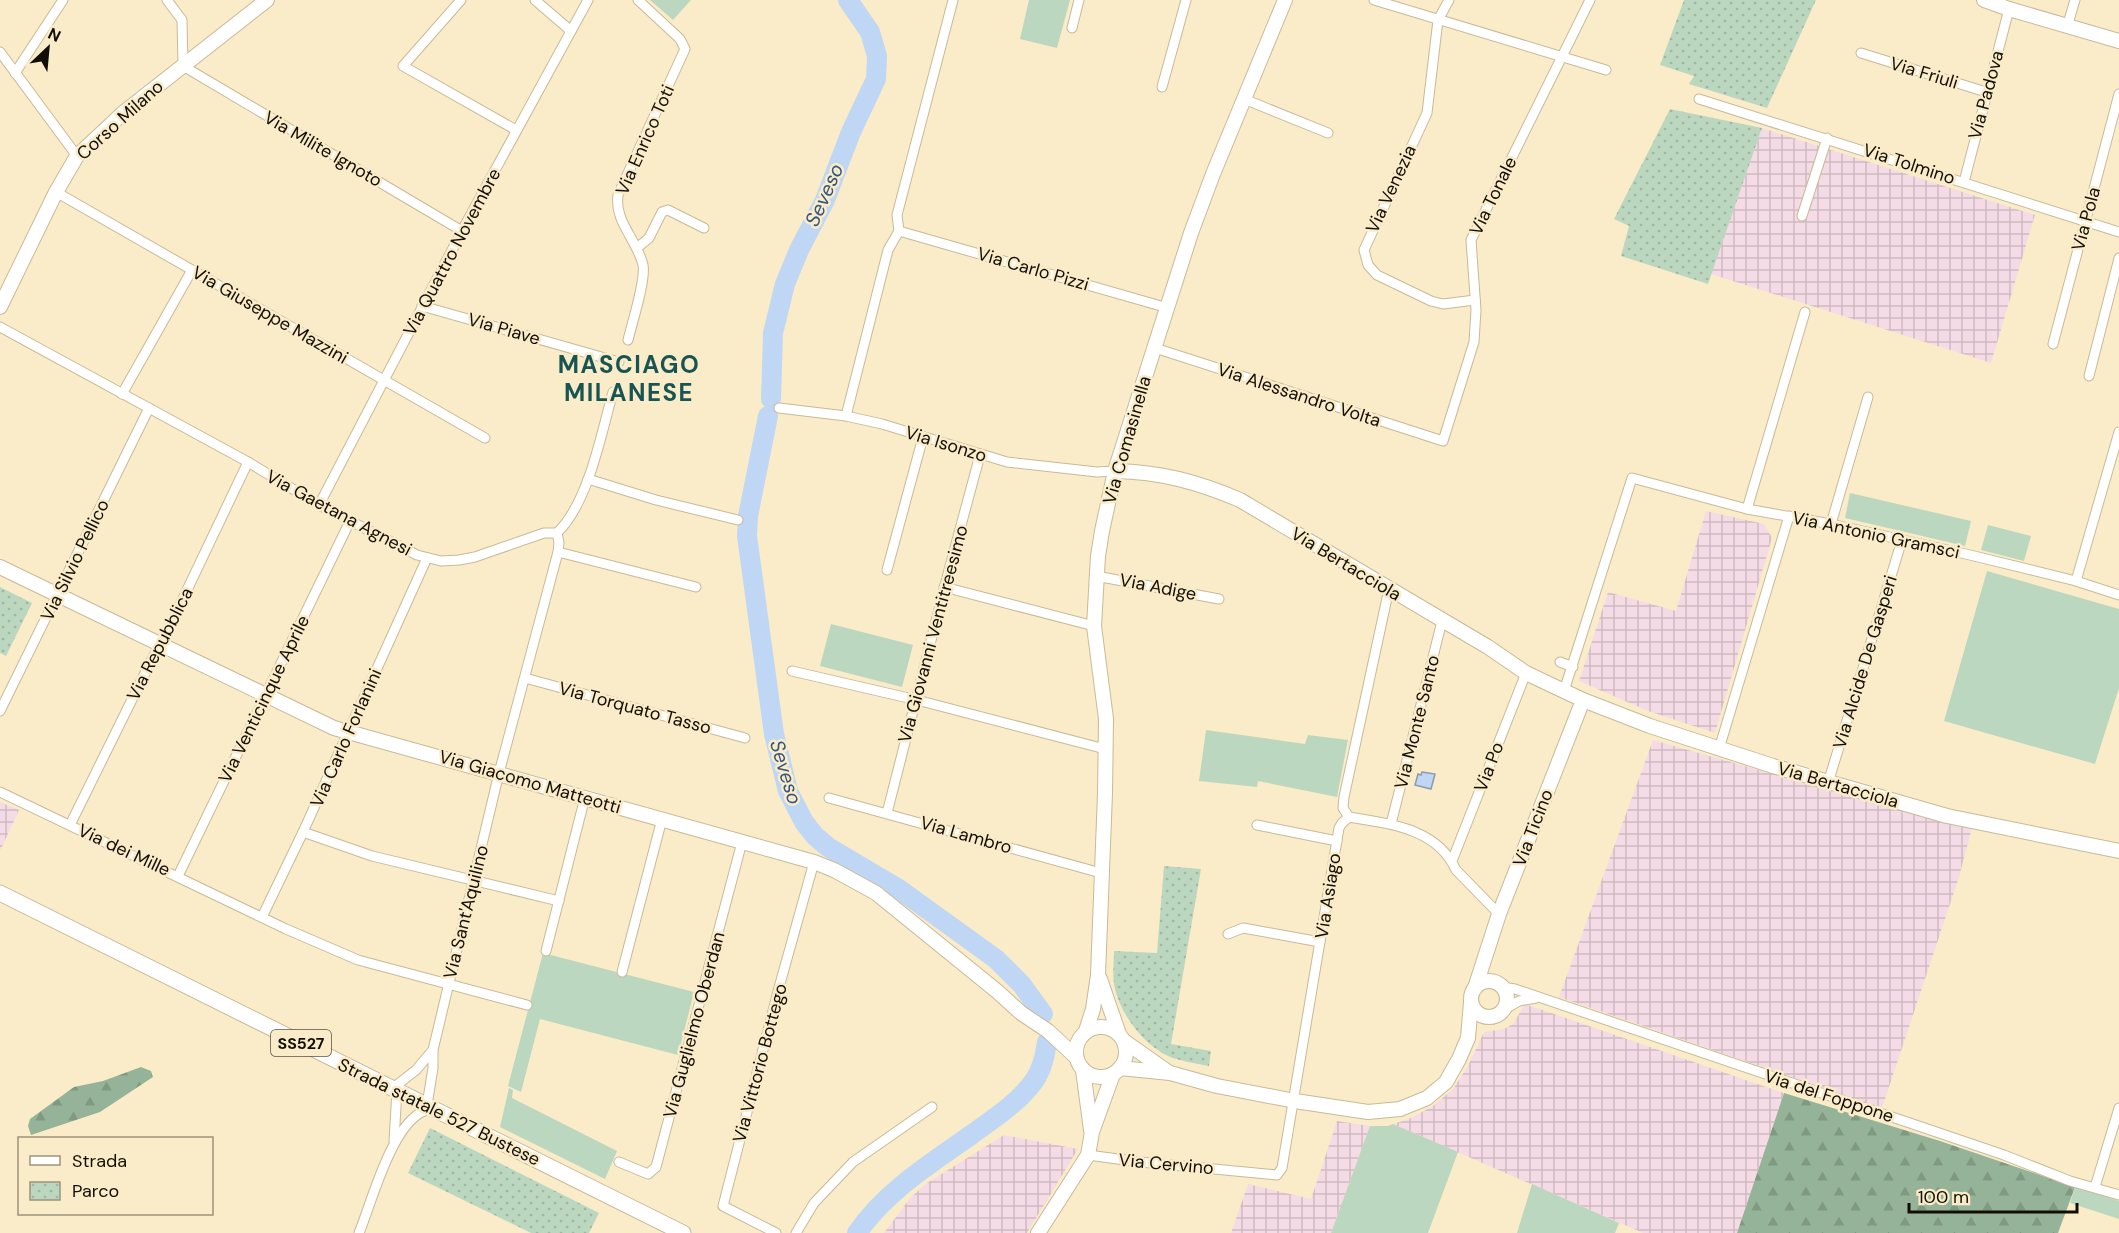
<svg xmlns="http://www.w3.org/2000/svg" width="2119" height="1233" font-family="'DM Sans',sans-serif">
<defs>
<pattern id="industrial-grid" width="8" height="8" patternUnits="userSpaceOnUse" patternTransform="scale(1.5)"><rect width="8" height="8" fill="#f4dbe5"/><path d="M0 4h8M4 0v8" fill="none" stroke="#d0bbc3"/></pattern>
<pattern id="forest-firs" width="22" height="20" patternUnits="userSpaceOnUse" patternTransform="scale(1.5)"><rect width="22" height="20" fill="#95b398"/><path d="M5 1l3.5 6h-7zM16 11l3.5 6h-7z" fill="#809981"/></pattern>
<pattern id="park-dots" width="8" height="8" patternUnits="userSpaceOnUse" patternTransform="scale(1.5)"><rect width="8" height="8" fill="#bcd7bf"/><path d="M2 2h.1M6 6h.1" fill="none" stroke="#a1b7a2" stroke-width="1.8" stroke-linecap="round"/></pattern>
</defs>
<rect width="100%" height="100%" fill="#faecc8"/>
<g fill="url(#industrial-grid)">
<path d="M1762,128L2035,215L1991,363L1711,274Z"/>
<path d="M1706,511L1764,524L1772,538L1715,733L1648,711L1579,681L1608,592L1676,611Z"/>
<path d="M1653,740L1836,792L1972,828L1959,877L1882,1108L1559,997Z"/>
<path d="M0,802L19,810L0,851Z"/>
<path d="M1525,1004L1784,1093L1737,1233H1643L1393,1124L1409,1119L1420,1113L1433,1106L1453,1089L1468,1066L1484,1032L1504,1029L1513,1024Z"/>
<path d="M1337,1121L1370,1126L1331,1233H1231L1248,1184L1311,1199Z"/>
<path d="M1004,1135L1078,1149L1027,1233H884L911,1197L927,1183Z"/>
</g>
<g fill="#bcd7bf">
<path d="M650,0H691L673,20Z"/>
<path d="M1029,0H1070L1057,48L1020,39Z"/>
<path d="M1850,493L1971,521L1965,546L1845,518Z"/>
<path d="M1988,525L2031,536L2024,561L1981,550Z"/>
<path d="M1987,571L2119,609V688L2095,764L1944,721Z"/>
<path d="M831,624L913,645L902,687L820,666Z"/>
<path d="M1206,730L1305,744L1308,735L1348,740L1337,797L1258,781L1257,787L1199,781Z"/>
<path d="M543,953L694,992L678,1055L540,1019L521,1092L508,1086Z"/>
<path d="M509,1088L513,1090L512,1098L617,1151L605,1179L500,1127Z"/>
<path d="M1393,1124L1458,1152L1428,1233H1331L1370,1126H1388Z"/>
<path d="M1532,1184L1619,1223L1615,1233H1517Z"/>
<path d="M2075,1187L2119,1201V1219L2070,1203Z"/>
</g>
<g fill="url(#forest-firs)">
<path d="M141,1067L151,1071L153,1077L100,1112L31,1135L28,1126L30,1119L74,1087L103,1081Z"/>
<path d="M1784,1093L1940,1141L2075,1187L2058,1233H1737Z"/>
</g>
<g fill="url(#park-dots)">
<path d="M1684,0H1816L1767,108L1689,84L1694,76L1660,65Z"/>
<path d="M1670,109L1762,128L1708,284L1621,256L1629,226L1614,219Z"/>
<path d="M0,587L32,603L6,656L0,653Z"/>
<path d="M1164,866L1201,869L1171,1044L1211,1051L1209,1066C1194,1063 1177,1061 1164,1054C1141,1041 1121,1014 1115,989C1112,977 1114,963 1114,951L1157,953Z"/>
<path d="M430,1128L599,1213L589,1233H531L408,1173Z"/>
</g>
<path fill="#bfd7f5" stroke="#8b9bad" stroke-width="1.5" d="M1422,772L1435,774L1431,789L1415,785L1418,774L1421,775Z"/>
<g fill="none" stroke-linecap="round" stroke-linejoin="round">
<g stroke="#bfd7f5" stroke-width="20">
<path d="M771,399L773,333L785,284L799,250L825,200L851,132L876,79L877,56L870,32L848,0"/>
<path d="M768,416L748,516L747,536L774,734L788,791L804,822L815,836L828,847L899,889L996,959L1022,985L1043,1014"/>
<path d="M857,1233C886,1191 930,1164 971,1135C993,1119 1018,1103 1034,1081C1042,1070 1045,1056 1047,1042"/>
</g>
<g stroke="#c8ba98" stroke-width="11">
<g id="street">
<path d="M167,0L182,20L183,66L462,231"/>
<path d="M461,0L403,66L516,130"/>
<path d="M535,0L571,31"/>
<path d="M1374,0L1606,70"/>
<path d="M1449,0L1438,20L1427,113L1364,250L1368,265L1377,275L1431,301L1443,304L1475,300"/>
<path d="M2067,27L2075,0"/>
<path d="M1072,28L1079,0"/>
<path d="M0,52L77,156"/>
<path d="M1861,53L1986,92"/>
<path d="M15,73L63,0"/>
<path d="M1162,87L1186,0"/>
<path d="M1244,99L1328,133"/>
<path d="M1699,99L2119,232"/>
<path d="M1964,182L2009,9"/>
<path d="M56,192L485,438"/>
<path d="M1802,216L1827,138"/>
<path d="M899,231L1168,308"/>
<path d="M638,247L649,238L662,212L668,210L704,228"/>
<path d="M422,306L619,362"/>
<path d="M0,327L248,462L319,505L417,555L441,561L459,560L475,557L544,533H557C589,502 601,434 613,392"/>
<path d="M628,340C632,323 646,280 643,265C637,239 614,222 618,195L685,49L680,39L638,0"/>
<path d="M2053,344L2119,94"/>
<path d="M1155,348L1443,441L1474,342L1476,310L1471,240L1590,0"/>
<path d="M2089,376L2119,258"/>
<path d="M122,394L192,270"/>
<path d="M779,408L846,416L882,424L1007,462L1097,472L1115,471"/>
<path d="M846,416L888,250L899,231L897,215L953,0"/>
<path d="M588,479L656,500L738,520"/>
<path d="M319,505L464,227L588,0"/>
<path d="M1747,509L1805,312"/>
<path d="M1831,524L1868,397"/>
<path d="M558,552L696,587"/>
<path d="M887,570L923,437"/>
<path d="M1096,576L1219,599"/>
<path d="M2076,581L2119,432"/>
<path d="M944,587L1094,626"/>
<path d="M1560,662L1573,667"/>
<path d="M792,671L917,700L1105,749"/>
<path d="M525,678L745,738"/>
<path d="M1564,691L1632,478L1747,509L1831,524L1970,555L2076,581L2119,595"/>
<path d="M0,711L149,408"/>
<path d="M1719,749L1789,516"/>
<path d="M1828,783L1902,540"/>
<path d="M0,792L286,929L358,960L527,1005"/>
<path d="M829,798L1101,873"/>
<path d="M887,813L949,570L980,455"/>
<path d="M1349,817L1343,808L1344,797L1387,598L1390,590"/>
<path d="M1349,817C1390,824 1437,828 1456,870L1499,914"/>
<path d="M1391,824L1442,621"/>
<path d="M70,825L151,661L168,630L248,462"/>
<path d="M1257,825L1337,841"/>
<path d="M303,832L372,856L559,901"/>
<path d="M1452,861L1526,673"/>
<path d="M178,876L350,521"/>
<path d="M262,917L303,832L427,558"/>
<path d="M1228,934L1243,928L1320,942"/>
<path d="M546,951L585,797"/>
<path d="M622,972L662,819"/>
<path d="M1502,987L1515,989L2004,1155L2070,1181L2119,1195"/>
<path d="M1503,1010L1519,1001L1536,998"/>
<path d="M393,1088L416,1070L433,1050"/>
<path d="M427,1105L433,1068V1050L499,773L558,552L559,543L557,533"/>
<path d="M394,1141L397,1090"/>
<path d="M1088,1155L1140,1162L1277,1175L1282,1168L1339,828L1342,823L1349,817"/>
<path d="M619,1162L648,1174L656,1167L742,842"/>
<path d="M2095,1187L2119,1108"/>
<path d="M359,1233C372,1201 390,1131 420,1113C423,1111 429,1110 433,1108"/>
<path d="M776,1233L723,1206L778,991L814,862"/>
<path d="M796,1233L814,1203L853,1162L932,1107"/>
</g>
</g>
<g stroke="#c8ba98" stroke-width="16">
<g id="secondary">
<path d="M1984,0L2009,9L2119,41"/>
<path d="M0,307L56,192L77,156L123,113L267,0"/>
<path d="M1115,471C1161,472 1198,482 1240,500L1488,647L1526,673L1583,700L1650,726L1773,766L1947,816L2119,851"/>
<path d="M0,567L334,728L814,862L834,870L876,893L998,992L1021,1013L1048,1031L1076,1057"/>
<path d="M1100,979L1119,1034"/>
<circle cx="1489" cy="999" r="18"/>
<path d="M1475,988L1499,914L1583,700"/>
<circle cx="1101" cy="1052" r="25"/>
<path d="M1086,1031L1093,1009L1098,975L1105,793L1106,719L1094,626L1098,556L1102,531L1115,471L1191,233L1213,174L1285,0"/>
<path d="M1124,1041L1168,1072"/>
<path d="M1120,1068L1170,1073L1217,1086L1295,1101L1368,1112L1400,1109L1427,1098L1446,1082L1459,1059L1468,1038L1471,1002"/>
<path d="M1083,1070L1091,1130"/>
<path d="M1038,1233L1088,1155L1092,1132L1113,1074"/>
</g>
</g>
<g stroke="#c8ba98" stroke-width="17">
<path id="primary" d="M0,893L683,1233"/>
</g>
<use href="#street" stroke="#fff" stroke-width="9"/>
<use href="#secondary" stroke="#fff" stroke-width="14"/>
<use href="#primary" stroke="#fff" stroke-width="15"/>
</g>
<g text-anchor="middle" dominant-baseline="central" stroke-width="5" stroke-linejoin="round" paint-order="stroke">
<rect fill="#faecc8" stroke="#58513f" stroke-width="1.5" x="271" y="1030" width="60" height="26" rx="4.5"/>
<g font-size="16" font-weight="bold" fill="#130e04">
<text x="301" y="1043">SS527</text>
</g>
<g font-size="18" fill="#130e04" stroke="#faecc8">
<text transform="translate(1924 73) rotate(17)">Via Friuli</text>
<text transform="translate(1986 95) rotate(-75)">Via Padova</text>
<text transform="translate(120 120) rotate(-42)">Corso Milano</text>
<text transform="translate(645 140) rotate(-66)">Via Enrico Toti</text>
<text transform="translate(323 149) rotate(30)">Via Milite Ignoto</text>
<text transform="translate(1909 164) rotate(18)">Via Tolmino</text>
<text transform="translate(1391 189) rotate(-65)">Via Venezia</text>
<text transform="translate(1493 196) rotate(-64)">Via Tonale</text>
<text transform="translate(2086 219) rotate(-75)">Via Pola</text>
<text transform="translate(452 252) rotate(-62)">Via Quattro Novembre</text>
<text transform="translate(1033 269) rotate(16)">Via Carlo Pizzi</text>
<text transform="translate(270 315) rotate(30)">Via Giuseppe Mazzini</text>
<text transform="translate(504 329) rotate(16)">Via Piave</text>
<text transform="translate(1299 395) rotate(18)">Via Alessandro Volta</text>
<text transform="translate(1127 440) rotate(-74)">Via Comasinella</text>
<text transform="translate(946 444) rotate(17)">Via Isonzo</text>
<text transform="translate(339 513) rotate(28)">Via Gaetana Agnesi</text>
<text transform="translate(1876 535) rotate(12)">Via Antonio Gramsci</text>
<text transform="translate(75 560) rotate(-64)">Via Silvio Pellico</text>
<text transform="translate(1346 564) rotate(31)">Via Bertacciola</text>
<text transform="translate(1158 587) rotate(11)">Via Adige</text>
<text transform="translate(933 634) rotate(-75)">Via Giovanni Ventitreesimo</text>
<text transform="translate(160 644) rotate(-63)">Via Repubblica</text>
<text transform="translate(1865 662) rotate(-73)">Via Alcide De Gasperi</text>
<text transform="translate(264 699) rotate(-64)">Via Venticinque Aprile</text>
<text transform="translate(635 708) rotate(15)">Via Torquato Tasso</text>
<text transform="translate(1417 722) rotate(-76)">Via Monte Santo</text>
<text transform="translate(346 738) rotate(-66)">Via Carlo Forlanini</text>
<text transform="translate(1489 767) rotate(-69)">Via Po</text>
<text transform="translate(530 782) rotate(16)">Via Giacomo Matteotti</text>
<text transform="translate(1838 785) rotate(16)">Via Bertacciola</text>
<text transform="translate(1533 828) rotate(-69)">Via Ticino</text>
<text transform="translate(966 835) rotate(16)">Via Lambro</text>
<text transform="translate(124 850) rotate(25)">Via dei Mille</text>
<text transform="translate(1328 896) rotate(-81)">Via Asiago</text>
<text transform="translate(466 912) rotate(-76)">Via Sant'Aquilino</text>
<text transform="translate(694 1025) rotate(-75)">Via Guglielmo Oberdan</text>
<text transform="translate(760 1063) rotate(-75)">Via Vittorio Bottego</text>
<text transform="translate(1829 1096) rotate(18)">Via del Foppone</text>
<text transform="translate(439 1112) rotate(26)">Strada statale 527 Bustese</text>
<text transform="translate(1166 1164) rotate(5)">Via Cervino</text>
</g>
<g font-size="20" font-style="italic" fill="#33557f" stroke="#faecc8">
<text transform="translate(824 195) rotate(-66)">Seveso</text>
<text transform="translate(786 772) rotate(73)">Seveso</text>
</g>
<g font-size="24" font-weight="bold" letter-spacing="1.5" fill="#175453" stroke="#faecc8">
<text x="629" y="364">MASCIAGO<tspan x="629" dy="28">MILANESE</tspan></text>
</g>
</g>
<rect x="18" y="1137" width="195" height="78" fill="#faecc8" stroke="#9e937a" stroke-width="1.5"/>
<rect x="30" y="1156" width="30" height="9" fill="#ffffff" stroke="#9e937a" stroke-width="1.5"/>
<text x="72" y="1167" font-size="18" fill="#130e04">Strada</text>
<rect x="30" y="1182" width="30" height="18" fill="url(#park-dots)" stroke="#9e937a" stroke-width="1.5"/>
<text x="72" y="1197" font-size="18" fill="#130e04">Parco</text>
<g transform="translate(48 48) rotate(26)" stroke="#faecc8" stroke-width="4.5" paint-order="stroke">
<path d="M0-4.5L10 22L0 15L-10 22Z" fill="#130e04"/>
<text y="-9" font-size="16" font-weight="bold" text-anchor="middle" fill="#130e04">N</text>
</g>
<path d="M1909 1203v9h168v-9" fill="none" stroke="#130e04" stroke-width="3"/>
<text x="1918" y="1203" font-size="18" fill="#130e04" stroke="#faecc8" stroke-width="4.5" paint-order="stroke">100 m</text>
</svg>
